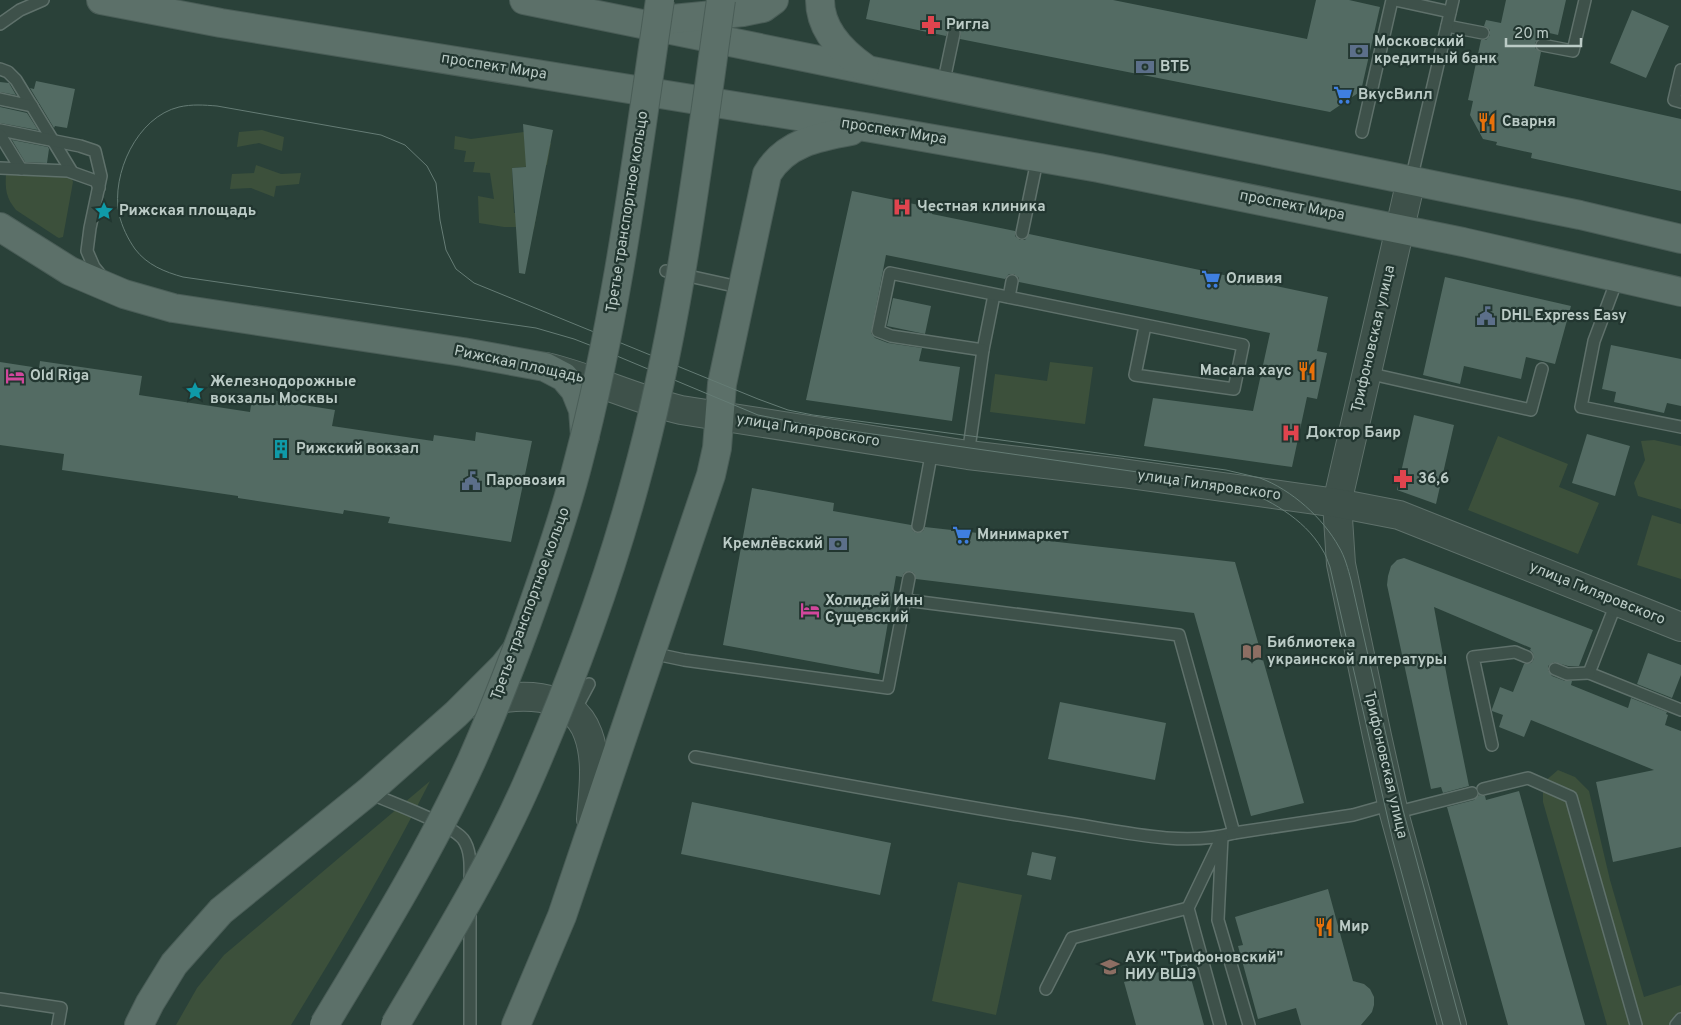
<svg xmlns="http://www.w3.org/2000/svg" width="1681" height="1025" font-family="Overpass,sans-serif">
<rect width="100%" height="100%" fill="#2a4139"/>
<g fill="#3c503b">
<path d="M262,130L284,137L282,151L259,143L237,147L239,132Z"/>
<path d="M524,132L525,145L551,143L547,165L512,168L514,213L537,212L534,229L524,227H504L479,223L478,196L494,199L490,173L473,172L475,162H464L466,151L454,149L455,136L471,139Z"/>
<path d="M256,165L281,174L301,173L299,184L276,186L274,197L251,188L230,189L232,174L254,173Z"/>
<path d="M6,174L67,177L72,179L73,182L63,237L59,238L57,237L16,210C6,198 5,189 6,174Z"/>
<path d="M1050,362L1093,367L1085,424L990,412L995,374L1047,381Z"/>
<path d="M1498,436L1568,464L1559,487L1599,503L1578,554L1468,510Z"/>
<path d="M1654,440L1681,446V509L1638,496L1634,483L1645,460L1641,441Z"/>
<path d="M1652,515L1681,524V579L1637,565Z"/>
<path d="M1558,770L1575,777L1589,791L1610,880L1644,997L1681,985V1025H1607L1543,802V783Z"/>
<path d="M430,781C388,865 340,945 291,1025H176L197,988L224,955Z"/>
<path d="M958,882L1022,895L996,1015L932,1001Z"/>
</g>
<g fill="#536b63">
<path d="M870,0H1113L1307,39L1316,0H1349L1380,7L1361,91L1330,112L960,39L961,30L955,26L949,28L946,36L866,19Z"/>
<path d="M1506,0H1566L1558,35L1545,32L1544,38H1539L1535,43V48L1541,52L1534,86L1681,119V191L1531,158L1532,153L1496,145L1497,142L1483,139L1470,115L1473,101L1468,100L1481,40H1486L1490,35V30L1484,26L1486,20L1501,23Z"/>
<path d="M1632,10L1669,26L1646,78L1610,63Z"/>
<path d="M36,81L75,89L67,128L55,126L54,128L30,88L34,89Z"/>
<path d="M0,82L9,83L16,95L0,92Z"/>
<path d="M0,107L27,113L38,130L0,123Z"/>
<path d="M523,124L553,130L525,274L519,273L512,168L526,167Z"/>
<path d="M12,140L48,147L49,149L47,163L25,162Z"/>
<path d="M852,191L933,208L932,214L1015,231V236L1020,240H1025L1029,234L1328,297L1317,351L1327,353L1317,399L1307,397L1292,467L1144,446L1153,398L1253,411L1270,333L1019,282V278L1014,274H1009L1005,279L886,255L871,333L875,338L888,343L922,348L919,361L960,367L952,421L806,400Z"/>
<path d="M1445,277L1571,306L1555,364L1526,357L1521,379L1464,366L1460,384L1423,375Z"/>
<path d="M893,298L931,306L925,334L887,326Z"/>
<path d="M1611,345L1681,359V406L1667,403L1664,413L1614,402L1616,392L1602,389Z"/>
<path d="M40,361L142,376L139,395L250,412L252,397L335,410L332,426L433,441L434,435L475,441L476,432L532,441L511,542L388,523L390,517L344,510L343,514L238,498V496L62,470L64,454L0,445V362L39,368Z"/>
<path d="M1414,415L1454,425L1436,504L1397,490Z"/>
<path d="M1587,434L1630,446L1615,496L1572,483Z"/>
<path d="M752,488L834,503L833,511L911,525L913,531L917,533L923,531L925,527L1235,562L1304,803L1251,816L1194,613L916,579L914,573L910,571L904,573L902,577L896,576L879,674L723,645Z"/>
<path d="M1404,558L1593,630L1579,666H1568L1554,662L1548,666V670L1552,676L1565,681H1572L1571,685L1628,708L1631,698L1667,712L1666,714L1668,715L1665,725L1681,731V847L1613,862L1596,782L1654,770L1531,720L1524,737L1499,727L1503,715L1492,711V709L1500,687L1513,692L1524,664L1531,663L1534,659L1533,653L1530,650L1531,648L1434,607L1449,688L1469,786L1443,793L1441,787L1431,789L1387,585L1388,576L1391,566L1397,560Z"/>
<path d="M1648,653L1681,665V675L1672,698L1637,684Z"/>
<path d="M1060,702L1166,723L1155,780L1048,759Z"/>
<path d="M1519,791L1553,913L1585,1025H1508L1447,807L1474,800L1479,795L1485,796L1486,800Z"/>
<path d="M692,802L891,843L880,895L681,854Z"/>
<path d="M1032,852L1056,857L1051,880L1027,875Z"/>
<path d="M1328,889L1353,981L1364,984L1370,989L1374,997V1005L1372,1012L1361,1025H1301L1296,1008L1258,1019L1238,946L1243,945L1235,917Z"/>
<path d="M1187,964L1204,1025H1136L1124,982Z"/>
</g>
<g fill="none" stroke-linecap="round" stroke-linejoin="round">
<g stroke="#5f716b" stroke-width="14">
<g id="service">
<path d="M1395,0L1450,12"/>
<path d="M0,24L20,10L43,0"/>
<path d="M1447,26L1483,33"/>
<path d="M1542,45L1573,51L1585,0"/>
<path d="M0,69L8,72L16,80L72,172"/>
<path d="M1681,70L1674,100L1681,102"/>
<path d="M943,85L954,33"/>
<path d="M0,99L32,106"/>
<path d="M0,130L80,146L95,151L101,176L90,228L87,251L94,267L103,278"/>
<path d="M1362,132L1392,0"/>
<path d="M0,135L21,169"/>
<path d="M0,168L68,171L96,181L99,188"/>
<path d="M1411,180L1453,0"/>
<path d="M1022,233L1038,156"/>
<path d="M666,271L743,288"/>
<path d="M1618,277L1594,341L1581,407L1681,427"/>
<path d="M1009,297L1012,281"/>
<path d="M983,350L994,295"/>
<path d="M1367,373L1531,410L1542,369"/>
<path d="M968,455L983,350L891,336L878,331L890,273L1243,345L1234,389L1135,375L1145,326"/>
<path d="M918,526L932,450"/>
<path d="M905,600L1179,635L1234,833"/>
<path d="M1617,601L1589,673L1681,710"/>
<path d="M651,653L684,660L888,688L909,578"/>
<path d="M1555,669L1567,674L1589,673"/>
<path d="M574,712L589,684"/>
<path d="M1492,745L1473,657L1515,652L1527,657"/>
<path d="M695,757C817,780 939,803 1061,822C1115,830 1182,848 1234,833L1353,815L1392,804"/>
<path d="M1483,789L1528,778L1571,797L1636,1025"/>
<path d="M369,793C390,802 451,824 463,839C472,851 470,870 470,884"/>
<path d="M1394,813L1472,793"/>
<path d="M470,910V1025"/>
<path d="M1046,989L1072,938L1188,908"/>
<path d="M0,999L61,1008L58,1025"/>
<path d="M1220,1025L1188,908L1222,837L1218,920L1249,1025"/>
<path d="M1676,1025L1681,1019"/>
</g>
</g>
<g stroke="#5f716b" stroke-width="30">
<g id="tertiary">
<path d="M1411,180L1337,503L1341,564L1377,736L1394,813L1452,1025"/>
<path d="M546,367C593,378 635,399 681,410L968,455L1122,473L1337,503L1399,515L1681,627"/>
<path d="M478,704C515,693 572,689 588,734C598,761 593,792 591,819"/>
</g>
</g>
<g stroke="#4a5d57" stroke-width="30">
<g id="primary">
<path d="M101,0L221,23L871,128L1099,168L1463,242L1681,292"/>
<path d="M524,0L1580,215L1681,239"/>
<path d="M820,0C820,30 842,52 865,68"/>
<path d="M662,20L743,12L763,8L774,0"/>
<path d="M0,227L70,271L124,294L173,308L463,352L545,367L564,377L575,390L583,410L585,436"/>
<path d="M139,1025L150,1003L174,964L221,911L368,792L456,714L504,666L515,652"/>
<path d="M516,1025L562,916L711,475L717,448L722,384L767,174C785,143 818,137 851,131"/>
</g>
</g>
<use href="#service" stroke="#3e514a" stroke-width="11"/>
<use href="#tertiary" stroke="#3e514a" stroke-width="28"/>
<use href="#primary" stroke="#5c7069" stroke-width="28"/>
<path stroke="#657c75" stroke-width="1" d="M1443,1025L1393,841L1330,567C1328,562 1326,555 1322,549C1304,518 1268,499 1235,486L803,424L758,415L605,351L574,339L536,328L183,277C165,272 147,265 135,249C128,239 122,227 119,214C111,174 137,117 179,107C192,104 204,105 217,106L381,135L405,145L427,166L436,183L440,220L446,250L456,269L474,283L758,399L788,410L813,415L1226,470C1237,473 1249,475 1260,478C1292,490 1323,518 1339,547C1345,557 1348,569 1351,580L1403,810L1461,1025"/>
<g stroke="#4a5d57" stroke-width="30" stroke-linecap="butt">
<g id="primary-bridge">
<path d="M324,1025C376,939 429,853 471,762C491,717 509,671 526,625C545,572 564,518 578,463C618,311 637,155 660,0"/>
<path d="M395,1025C441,947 489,869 526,786C569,688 607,586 635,483C679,325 698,162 721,0"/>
</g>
</g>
<use href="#primary-bridge" stroke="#5c7069" stroke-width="28"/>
</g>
<defs>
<g id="pharmacy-bare" transform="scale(1.5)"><path d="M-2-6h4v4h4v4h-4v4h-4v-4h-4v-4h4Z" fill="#e0444e" stroke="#223630" stroke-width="2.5" paint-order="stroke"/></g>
<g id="bank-bare" transform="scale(1.5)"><path d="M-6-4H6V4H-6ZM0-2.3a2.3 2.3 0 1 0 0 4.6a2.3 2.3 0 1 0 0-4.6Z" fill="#5c6f8a" stroke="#223630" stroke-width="2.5" paint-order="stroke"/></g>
<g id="supermarket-bare" transform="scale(1.5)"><path d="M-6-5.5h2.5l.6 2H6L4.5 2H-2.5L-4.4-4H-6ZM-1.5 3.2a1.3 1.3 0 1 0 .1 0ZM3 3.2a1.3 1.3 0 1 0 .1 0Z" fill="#3f7fe0" stroke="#223630" stroke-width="2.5" paint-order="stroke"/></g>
<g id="restaurant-bare" transform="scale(1.5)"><path d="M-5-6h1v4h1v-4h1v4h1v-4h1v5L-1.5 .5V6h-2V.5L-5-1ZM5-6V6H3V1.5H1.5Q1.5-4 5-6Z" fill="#e8710a" stroke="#223630" stroke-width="2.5" paint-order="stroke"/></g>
<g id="hospital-bare" transform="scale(1.5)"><path d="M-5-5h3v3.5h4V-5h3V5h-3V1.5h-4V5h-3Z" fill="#e0444e" stroke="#223630" stroke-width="2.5" paint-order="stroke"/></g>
<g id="sight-bare" transform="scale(1.5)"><path d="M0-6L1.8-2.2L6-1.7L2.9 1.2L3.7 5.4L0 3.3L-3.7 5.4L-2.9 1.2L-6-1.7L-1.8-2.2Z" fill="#0f9aa8" stroke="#223630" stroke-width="2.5" paint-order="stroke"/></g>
<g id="civic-bare" transform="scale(1.5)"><path d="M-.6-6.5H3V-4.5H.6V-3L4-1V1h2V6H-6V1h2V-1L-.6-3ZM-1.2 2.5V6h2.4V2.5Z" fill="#5c6f8a" stroke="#223630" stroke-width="2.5" paint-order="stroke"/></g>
<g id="hotel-bare" transform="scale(1.5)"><path d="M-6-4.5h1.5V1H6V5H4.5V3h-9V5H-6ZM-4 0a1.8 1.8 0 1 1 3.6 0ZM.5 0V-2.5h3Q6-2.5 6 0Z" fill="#d1479c" stroke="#223630" stroke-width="2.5" paint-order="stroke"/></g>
<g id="building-bare" transform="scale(1.5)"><path d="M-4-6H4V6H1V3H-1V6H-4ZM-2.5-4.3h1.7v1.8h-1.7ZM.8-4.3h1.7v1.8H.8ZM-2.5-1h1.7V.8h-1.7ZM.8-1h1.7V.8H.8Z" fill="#0f9aa8" stroke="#223630" stroke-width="2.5" paint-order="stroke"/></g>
<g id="library-bare" transform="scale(1.5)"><path d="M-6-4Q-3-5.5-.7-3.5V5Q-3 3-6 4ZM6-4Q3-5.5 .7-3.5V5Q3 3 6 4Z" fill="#8d6e63" stroke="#223630" stroke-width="2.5" paint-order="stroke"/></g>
<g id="university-bare" transform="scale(1.5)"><path d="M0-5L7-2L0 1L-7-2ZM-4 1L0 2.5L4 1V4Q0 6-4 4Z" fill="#8d6e63" stroke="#223630" stroke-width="2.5" paint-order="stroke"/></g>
</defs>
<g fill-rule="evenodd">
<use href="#pharmacy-bare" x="931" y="25"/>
<use href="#bank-bare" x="1359" y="51"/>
<use href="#bank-bare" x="1145" y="67"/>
<use href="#supermarket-bare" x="1343" y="95"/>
<use href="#restaurant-bare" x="1487" y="122"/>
<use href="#hospital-bare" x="902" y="207"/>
<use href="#sight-bare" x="104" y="211"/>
<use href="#supermarket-bare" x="1211" y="279"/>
<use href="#civic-bare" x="1486" y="316"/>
<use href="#restaurant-bare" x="1307" y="371"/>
<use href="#hotel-bare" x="15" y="376"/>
<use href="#sight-bare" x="195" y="391"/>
<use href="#hospital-bare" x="1291" y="433"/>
<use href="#building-bare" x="281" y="449"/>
<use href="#pharmacy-bare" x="1403" y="479"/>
<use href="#civic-bare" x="471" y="481"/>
<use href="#supermarket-bare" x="962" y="535"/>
<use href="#bank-bare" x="838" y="544"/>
<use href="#hotel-bare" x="810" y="610"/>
<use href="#library-bare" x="1252" y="652"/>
<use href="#restaurant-bare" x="1324" y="927"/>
<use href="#university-bare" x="1110" y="967"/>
</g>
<g text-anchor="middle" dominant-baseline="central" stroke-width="4.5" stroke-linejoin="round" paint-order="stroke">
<g font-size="15" font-weight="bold" fill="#bbcbc6" stroke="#223630" text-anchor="start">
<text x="946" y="25">Ригла</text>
<text x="1374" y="42">Московский<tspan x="1374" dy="17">кредитный банк</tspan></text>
<text x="1160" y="67">ВТБ</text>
<text x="1358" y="95">ВкусВилл</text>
<text x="1502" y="122">Сварня</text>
<text x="917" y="207">Честная клиника</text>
<text x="119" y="211">Рижская площадь</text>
<text x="1226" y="279">Оливия</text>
<text x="1501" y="316">DHL Express Easy</text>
<text x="1292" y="371" text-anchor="end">Масала хаус</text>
<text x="30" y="376">Old Riga</text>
<text x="210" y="382">Железнодорожные<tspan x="210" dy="17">вокзалы Москвы</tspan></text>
<text x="1306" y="433">Доктор Баир</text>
<text x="296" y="449">Рижский вокзал</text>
<text x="1418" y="479">36,6</text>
<text x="486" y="481">Паровозия</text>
<text x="977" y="535">Минимаркет</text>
<text x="823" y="544" text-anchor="end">Кремлёвский</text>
<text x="825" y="601">Холидей Инн<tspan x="825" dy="17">Сущевский</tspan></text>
<text x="1267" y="643">Библиотека<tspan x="1267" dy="17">украинской литературы</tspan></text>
<text x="1339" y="927">Мир</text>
<text x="1125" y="958">АУК "Трифоновский"<tspan x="1125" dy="17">НИУ ВШЭ</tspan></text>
</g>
<g font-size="15" fill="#bbcbc6" stroke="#223630">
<text transform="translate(494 67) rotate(9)">проспект Мира</text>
<text transform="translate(894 132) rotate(9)">проспект Мира</text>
<text transform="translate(1292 206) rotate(11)">проспект Мира</text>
<text transform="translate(628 212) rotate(-81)">Третье транспортное кольцо</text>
<text transform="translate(1374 339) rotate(-77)">Трифоновская улица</text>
<text transform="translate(519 365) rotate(12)">Рижская площадь</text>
<text transform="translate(808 431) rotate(9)">улица Гиляровского</text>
<text transform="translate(1209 486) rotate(8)">улица Гиляровского</text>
<text transform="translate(1597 594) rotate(22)">улица Гиляровского</text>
<text transform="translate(531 604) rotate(-70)">Третье транспортное кольцо</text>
<text transform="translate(1385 765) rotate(77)">Трифоновская улица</text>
</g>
</g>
<path d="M1506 38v8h75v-8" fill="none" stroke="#bbcbc6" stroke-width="2.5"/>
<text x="1514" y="38" font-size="15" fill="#bbcbc6" stroke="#223630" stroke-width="4" paint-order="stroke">20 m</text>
</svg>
